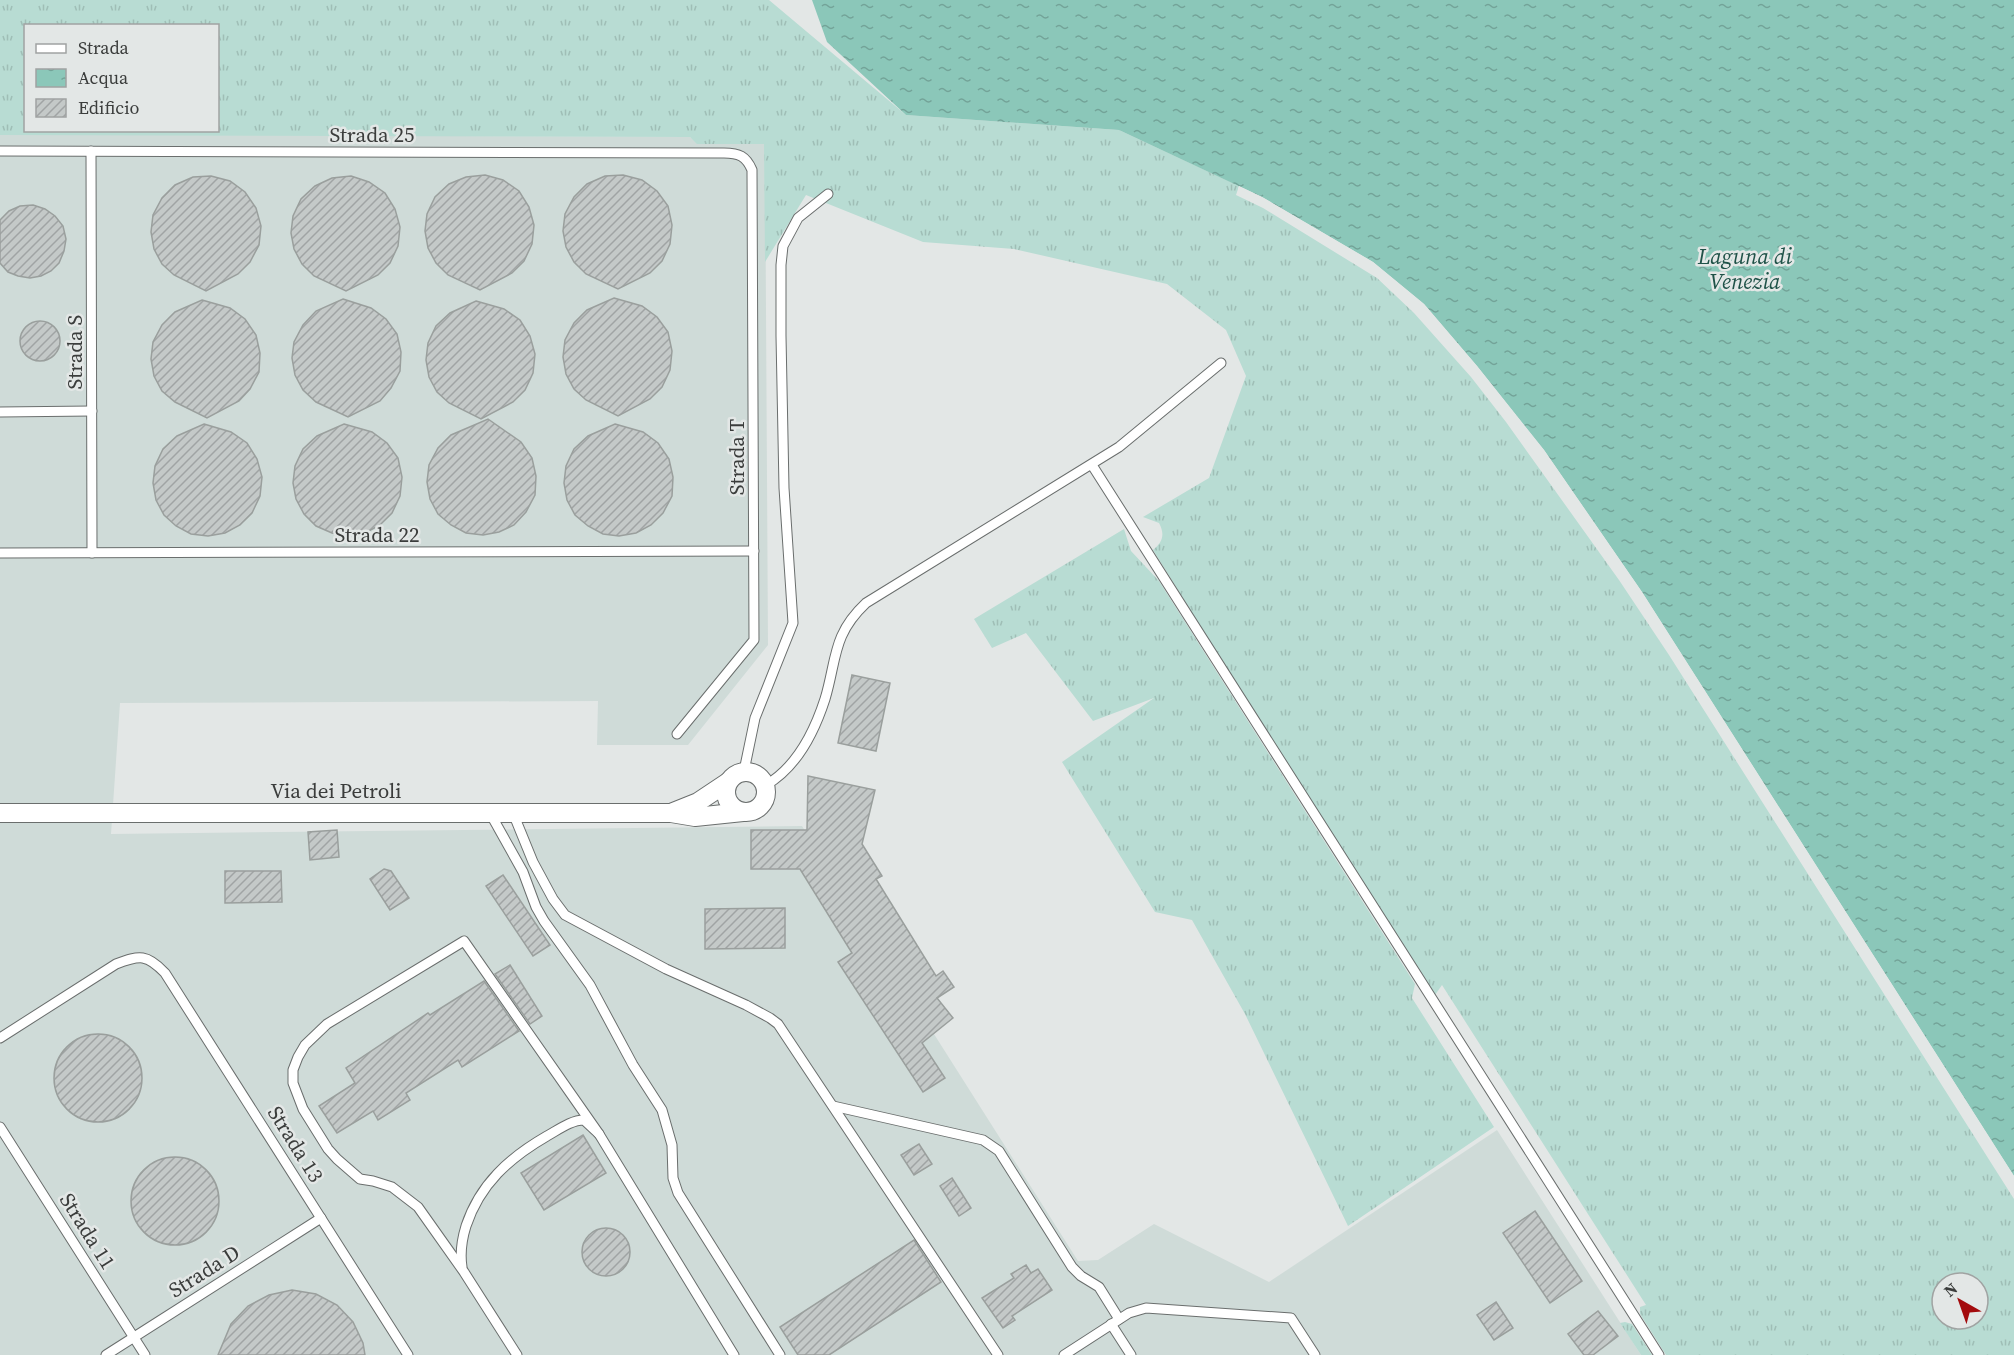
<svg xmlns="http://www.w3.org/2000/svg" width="2014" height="1355" font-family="'Source Serif 4',serif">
<defs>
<pattern id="grass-tufts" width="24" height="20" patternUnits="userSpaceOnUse" patternTransform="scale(1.5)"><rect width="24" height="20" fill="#b8dcd3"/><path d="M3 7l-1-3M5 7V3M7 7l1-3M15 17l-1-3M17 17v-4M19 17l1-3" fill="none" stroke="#9fbeb6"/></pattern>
<pattern id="water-ripples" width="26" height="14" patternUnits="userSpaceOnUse" patternTransform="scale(1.5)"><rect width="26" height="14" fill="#8bc7b9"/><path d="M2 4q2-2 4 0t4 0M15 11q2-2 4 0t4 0" fill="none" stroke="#73a398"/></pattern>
<pattern id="building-hatch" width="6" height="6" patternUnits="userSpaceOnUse" patternTransform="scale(1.5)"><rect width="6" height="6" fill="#c4c9c8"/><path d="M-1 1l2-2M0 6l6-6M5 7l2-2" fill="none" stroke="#a0a4a4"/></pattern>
</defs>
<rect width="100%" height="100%" fill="#e3e7e6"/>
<path fill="#cfdbd8" d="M0,134L690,137L698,144H765L768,645L688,745H597L598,701L120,703L111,834L802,826L1078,1261L1098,1260L1154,1224L1269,1282L1497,1130L1641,1355H0Z"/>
<g fill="url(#grass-tufts)" fill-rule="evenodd">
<path d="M0,0H769L906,115L1119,130L1239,186L1236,195L1263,208L1377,278L1414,313L1471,377L1506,422L1619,580L1669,655L2014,1199V1355H1666L1640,1314V1307L1646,1305L1442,985L1435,995L1242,693L1153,550C1163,542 1165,534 1159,523L1143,517L1209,478L1246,376L1226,330L1167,284L1014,249L923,242L806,195L765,262L764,144H697L690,137L0,135ZM26,26H218V130H26ZM1942,1283H1978V1319H1942Z"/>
<path d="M1124,529L1131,551L1159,581L1415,984L1412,998L1494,1127L1348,1226L1245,1014L1192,920L1155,912L1062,762L1154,698L1093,721L1026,633L992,648L974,619Z"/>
<path d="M1625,1322L1632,1324L1652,1355H1641L1620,1323Z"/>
</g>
<path fill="url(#water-ripples)" d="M812,0H2014V1176L1642,592L1544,450L1477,366L1424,304L1373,262L1262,197L1119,130L906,115L827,42Z"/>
<path fill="#e3e7e6" d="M1239,186L1262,197L1373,262L1424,304L1477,366L1544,450L1642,592L2014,1176V1179L1640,593L1542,452L1475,368L1422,306L1371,264L1260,199L1238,189Z"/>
<g fill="url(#building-hatch)" stroke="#9a9f9d" stroke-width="1.5">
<path d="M485,175L503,180L519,191L529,207L534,225L532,244L524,261L512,273L480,290L448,275L436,263L428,248L425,231L427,214L435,197L449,184L466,177Z"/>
<path d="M623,175L642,180L657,191L668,206L672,225L670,244L662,261L650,273L618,289L586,274L574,262L566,247L563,231L565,214L574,197L587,184L605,176Z"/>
<path d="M211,176L230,181L245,192L256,208L261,226L259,245L250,262L238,274L206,291L174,275L162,264L154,249L151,232L153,215L162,198L175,185L193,177Z"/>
<path d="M351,176L369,182L385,193L395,209L400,227L398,246L390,263L378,275L346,291L314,276L302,264L294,249L291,233L293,216L301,199L315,186L332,178Z"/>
<path d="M33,205L45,209L55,216L63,226L66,239L64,251L59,263L51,271L41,276L30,278L18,276L8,272L0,263V220L9,211L20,206Z"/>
<path d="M614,298L642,306L657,317L668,332L672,351L670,370L662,387L650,399L618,416L586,400L574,389L566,374L563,357L565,340L574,323L587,310Z"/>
<path d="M343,299L371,308L386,319L397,334L401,352L400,371L391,388L380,401L348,417L316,402L303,390L295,375L292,358L294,342L303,325L316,311Z"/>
<path d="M202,300L230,308L245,319L256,335L260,353L259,372L250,389L239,401L207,418L175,402L162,391L154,376L151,359L153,342L162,325L175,312Z"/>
<path d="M476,301L504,309L520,320L530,336L535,354L533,373L525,390L513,402L481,419L449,403L437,392L429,377L426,360L428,343L436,326L450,313Z"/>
<circle cx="40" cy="341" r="20"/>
<path d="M488,419L521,442L532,458L536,476L535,495L526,512L514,525L499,532L483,535L466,533L451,525L438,514L430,499L427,482L429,465L438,448L451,435Z"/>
<path d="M204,424L231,432L247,443L257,459L262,477L260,496L252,513L240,525L225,533L208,536L191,534L176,526L164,515L156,500L153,483L155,466L163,449L177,436Z"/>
<path d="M344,424L372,432L387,443L398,458L402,477L400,496L392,513L380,525L365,533L348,536L332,533L316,526L304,514L296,499L293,483L295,466L303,449L317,436Z"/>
<path d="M615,424L643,432L658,443L669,459L673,477L672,496L663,513L651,525L636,533L619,536L603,534L588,526L575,515L567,500L564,483L566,466L574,449L588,436Z"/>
<path d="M852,675L890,683L876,751L838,743Z"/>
<path d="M808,776L875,790L862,844L882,876L876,879L936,976L943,971L954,987L937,998L953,1018L922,1043L945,1078L923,1092L838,962L852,953L800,869H751V830H807Z"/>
<path d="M337,830L339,857L310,860L308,832Z"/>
<path d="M384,869L391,871L409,898L390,910L370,879Z"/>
<path d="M225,871H281L282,902L225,903Z"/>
<path d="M503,875L550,945L533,956L486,886Z"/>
<path d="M785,908V948L705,949V909Z"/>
<path d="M510,965L542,1016L530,1024L495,974Z"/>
<path d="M484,981L519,1031L462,1067L458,1060L406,1093L410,1100L378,1120L373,1111L337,1133L319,1106L355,1083L346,1068L428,1013L430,1015Z"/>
<circle cx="98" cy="1078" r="44"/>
<path d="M583,1135L606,1173L544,1210L521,1173Z"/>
<path d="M919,1144L932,1164L914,1175L901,1155Z"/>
<circle cx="175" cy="1201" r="44"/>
<path d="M952,1178L971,1208L959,1216L940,1186Z"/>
<path d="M1535,1211L1582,1281L1550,1303L1503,1233Z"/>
<circle cx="606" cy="1252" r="24"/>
<path d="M914,1240L941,1282L829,1355H798L780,1327Z"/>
<path d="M1026,1265L1031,1273L1038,1269L1052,1290L1012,1316L1015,1320L1003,1328L982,1298L1014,1278L1011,1274Z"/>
<path d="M292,1290L316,1294L337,1305L353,1322L363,1343L365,1355H218L231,1324L248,1306L269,1295Z"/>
<path d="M1496,1302L1513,1328L1494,1340L1477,1315Z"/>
<path d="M1598,1311L1618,1336L1593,1355H1584L1568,1334Z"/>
</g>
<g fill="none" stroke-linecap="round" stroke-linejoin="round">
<g stroke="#6a6e6d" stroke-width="11">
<g id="service">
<path d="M0,151L724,153C739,153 746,156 752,170L754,640L677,734"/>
<path d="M91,151L92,553"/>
<path d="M0,412L92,411"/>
<path d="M1092,465L1659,1355"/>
<path d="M0,553L754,551"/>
<path d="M744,771L755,718L793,623L784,488L781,336V265L783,246L798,218L828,194"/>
<path d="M766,785C797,767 814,733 825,699C837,659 832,635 866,603L1119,447L1221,363"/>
<path d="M490,813L523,872L536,907L544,921L590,985L633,1065L662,1110L672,1145L673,1178L678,1193L780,1355"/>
<path d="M513,813L533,862L553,899L565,915L666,969L746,1005L770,1018L778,1024L998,1355"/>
<path d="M0,1038L116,964C140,955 147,954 165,973L408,1355"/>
<path d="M833,1106L983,1140L999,1151L1004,1159L1072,1267L1081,1276L1099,1287L1119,1319"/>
<path d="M0,1127L145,1355"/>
<path d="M462,1267C460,1254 462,1239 466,1226C480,1184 509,1158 547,1136C558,1130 571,1120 584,1120L599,1134L734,1355"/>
<path d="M1111,1324L1131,1355"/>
<path d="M106,1355L321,1218"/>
<path d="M517,1355L464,1272L418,1207L392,1187L373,1181L360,1179L337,1159L328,1149L303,1109L293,1083V1070L298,1057L305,1045L327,1024L464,941L599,1134"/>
<path d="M1064,1355L1129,1313L1146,1308L1291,1318L1315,1355"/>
</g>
</g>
<g stroke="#6a6e6d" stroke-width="20">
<g id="minor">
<circle cx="746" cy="792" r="20"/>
<path d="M673,812L698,802L728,782"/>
<path d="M0,813H671L695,817L743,812"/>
</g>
</g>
<use href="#service" stroke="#fff" stroke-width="9"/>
<use href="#minor" stroke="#fff" stroke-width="18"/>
</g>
<g text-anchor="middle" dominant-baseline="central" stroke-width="5" stroke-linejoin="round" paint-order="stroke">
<g font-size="21" fill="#3b3d3c" stroke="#e3e7e6">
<text x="372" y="134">Strada 25</text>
<text transform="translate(74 352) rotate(-90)">Strada S</text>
<text transform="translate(736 457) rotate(-90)">Strada T</text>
<text x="377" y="534">Strada 22</text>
<text x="336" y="790">Via dei Petroli</text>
<text transform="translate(296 1144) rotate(58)">Strada 13</text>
<text transform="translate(88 1231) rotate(58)">Strada 11</text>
<text transform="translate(204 1271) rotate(-32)">Strada D</text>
</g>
<g font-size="22" font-style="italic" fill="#1f5248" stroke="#e3e7e6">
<text x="1745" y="256">Laguna di<tspan x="1745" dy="25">Venezia</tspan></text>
</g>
</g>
<rect x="24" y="24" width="195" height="108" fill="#e3e7e6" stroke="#a0a3a2" stroke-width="1.5"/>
<rect x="36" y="44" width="30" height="9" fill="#ffffff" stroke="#a0a3a2" stroke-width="1.5"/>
<text x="78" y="54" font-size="18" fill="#3b3d3c">Strada</text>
<rect x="36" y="69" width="30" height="18" fill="url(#water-ripples)" stroke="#a0a3a2" stroke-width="1.5"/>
<text x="78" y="84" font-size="18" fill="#3b3d3c">Acqua</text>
<rect x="36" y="99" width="30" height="18" fill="url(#building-hatch)" stroke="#a0a3a2" stroke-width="1.5"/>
<text x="78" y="114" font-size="18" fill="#3b3d3c">Edificio</text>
<g transform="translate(1960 1301) rotate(320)"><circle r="28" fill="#e3e7e6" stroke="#a0a3a2" stroke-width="1.5"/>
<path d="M0-4.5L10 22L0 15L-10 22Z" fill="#a30b0d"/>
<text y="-9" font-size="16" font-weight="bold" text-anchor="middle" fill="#3b3d3c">N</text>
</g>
</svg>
